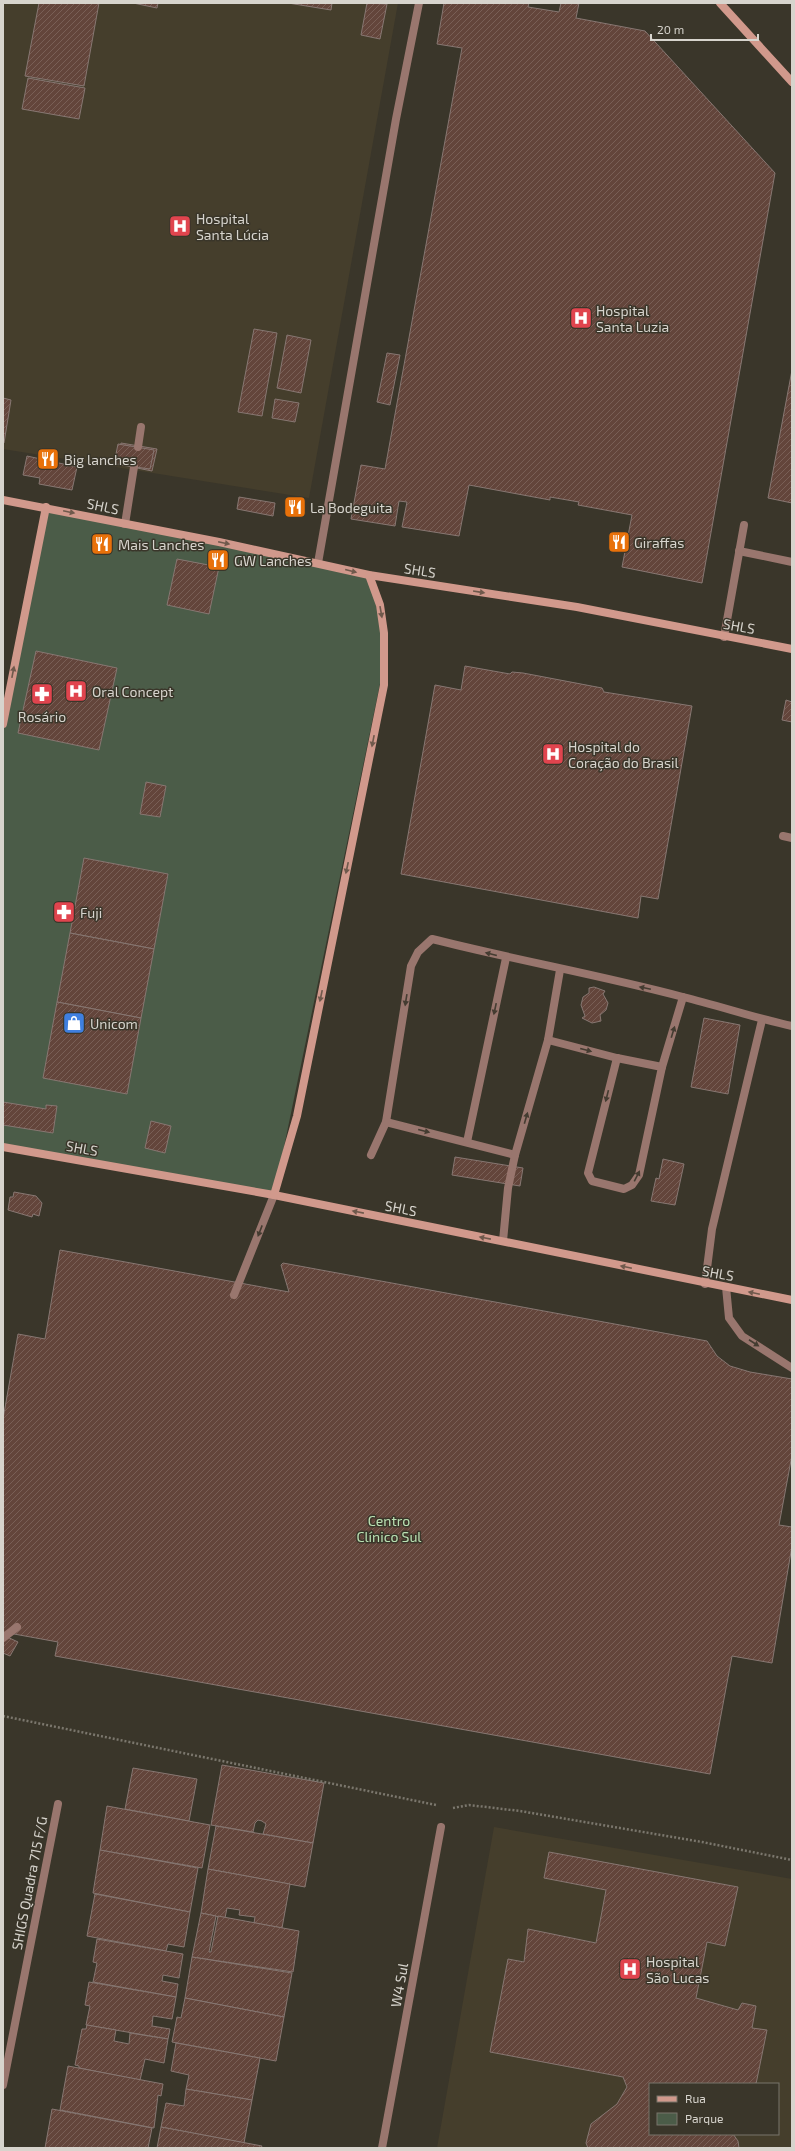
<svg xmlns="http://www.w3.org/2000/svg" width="795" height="2151" font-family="'Exo 2',sans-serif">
<defs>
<pattern id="building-hatch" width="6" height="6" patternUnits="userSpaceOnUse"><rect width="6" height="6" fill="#63453b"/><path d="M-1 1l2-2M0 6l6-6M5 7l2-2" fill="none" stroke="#795f56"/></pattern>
</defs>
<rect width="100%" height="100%" fill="#3a362a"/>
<g fill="#453e2c" fill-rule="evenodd">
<path d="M3,3H398L309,498L3,449Z"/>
<path d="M494,1827L792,1879V2148H437ZM650,2084H778V2134H650Z"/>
</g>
<path fill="#4b5c48" d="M46,507L369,575L387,650L274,1195L3,1148V724Z"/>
<g fill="url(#building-hatch)" stroke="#877772">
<path d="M39,3H99L84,86L25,76Z"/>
<path d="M133,3H158L157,8Z"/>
<path d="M288,3H332L331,10Z"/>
<path d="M367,3L387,4L380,39L361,35Z"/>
<path d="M444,3H529L528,7L559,12L561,3H579L576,18L645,31L775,173L702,583L622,567L632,515L578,505L579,502L550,497V500L469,485L459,536L402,527L407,502L399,501L395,526L351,519L361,465L385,469L462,48L437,44Z"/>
<path d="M28,78L85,88L79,119L22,109Z"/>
<path d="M254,329L277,333L262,416L238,412Z"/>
<path d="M287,335L311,340L301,393L277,388Z"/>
<path d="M387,353L400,355L390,405L377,402Z"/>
<path d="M792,370V503L768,498Z"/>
<path d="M3,398L11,400L4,443H3Z"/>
<path d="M275,399L299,403L295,422L272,418Z"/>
<path d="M121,443L157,449L152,471L117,464Z"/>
<path d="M118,444L154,450L150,469L114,464Z"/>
<path d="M27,456L77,467L72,490L39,484L40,478L23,475Z"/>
<path d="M239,497L275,503L273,516L237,509Z"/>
<path d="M177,559L219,567L209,614L167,605Z"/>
<path d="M36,651L117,668L99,750L18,733Z"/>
<path d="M465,666L510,674L512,672L523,673L602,688L604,692L692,706L658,899L641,896L638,918L401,874L435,685L461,690Z"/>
<path d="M786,700L792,702V722L782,720Z"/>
<path d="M146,782L166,786L160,817L140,814Z"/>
<path d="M84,858L168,874L154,949L70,933Z"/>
<path d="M70,933L154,949L141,1018L57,1002Z"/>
<path d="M594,987L605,991L603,994L608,1003L606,1010L600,1015L601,1021L592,1023L582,1018L585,1016L581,1005L583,997L589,993V988Z"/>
<path d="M57,1002L141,1018L127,1094L43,1078Z"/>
<path d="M704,1018L740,1025L728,1094L691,1087Z"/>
<path d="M3,1102L46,1109V1105L57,1106L53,1133L3,1125Z"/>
<path d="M151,1121L171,1126L165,1153L145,1148Z"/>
<path d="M455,1157L523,1168L520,1186L452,1175Z"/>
<path d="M663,1159L684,1164L675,1205L651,1201L656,1178L659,1179Z"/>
<path d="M14,1192L36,1196L42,1203L39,1216L33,1214L32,1217L8,1210L10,1197H13Z"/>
<path d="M60,1250L289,1292L281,1265L283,1263L707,1341L717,1356L730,1366L750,1372L792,1379V1455L779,1525L792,1527V1546L772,1663L732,1656L710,1774L55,1656L58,1642L3,1632V1419L18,1334L45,1339Z"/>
<path d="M3,1635L18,1642L10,1656L3,1653Z"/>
<path d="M222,1765L324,1783L313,1843L263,1834L266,1824L262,1821L258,1820L255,1823L253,1832L211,1825Z"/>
<path d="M133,1768L197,1779L189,1821L125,1809Z"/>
<path d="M107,1806L210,1825L202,1868L100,1850Z"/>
<path d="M216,1826L313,1843L305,1887L208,1869Z"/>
<path d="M100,1850L198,1868L190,1912L93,1893Z"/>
<path d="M549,1852L738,1887L725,1946L707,1942L696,1998L738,2010L742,2003L756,2006L752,2028L767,2030L756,2084H650V2134H733L738,2141L739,2148H588L586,2143L591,2124L617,2104L627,2087L623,2077L490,2052L508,1959L524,1962L528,1929L596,1943L606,1890L544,1878Z"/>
<path d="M208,1869L290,1884L282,1928L254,1923L255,1917L239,1915L240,1910L227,1908L225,1918L201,1913Z"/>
<path d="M95,1894L190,1912L184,1947L168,1944L166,1951L87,1936Z"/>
<path d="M201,1913L216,1916L209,1952H211L218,1916L299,1931L293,1972L192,1957Z"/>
<path d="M97,1939L183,1954L179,1978L163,1975L162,1981L178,1984L176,1997L93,1982L97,1963L93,1962Z"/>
<path d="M192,1957L292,1973L284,2017L185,1998Z"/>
<path d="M89,1982L176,1997L172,2019L153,2016L152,2026L170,2029L168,2039L86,2025L90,2006L85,2005Z"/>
<path d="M185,1998L284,2017L276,2061L172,2042L177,2017L181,2018Z"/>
<path d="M87,2025L116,2030L114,2041L129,2044L130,2033L168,2039L164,2063L145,2059L140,2080L79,2068V2066L75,2065L82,2029H86Z"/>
<path d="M176,2043L260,2058L252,2100L186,2089L189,2075L171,2071Z"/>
<path d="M68,2066L163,2084L161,2096L158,2095L154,2128L60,2110Z"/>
<path d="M186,2089L252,2100L244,2143L161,2127L166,2103L184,2106Z"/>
<path d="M52,2109L152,2128L148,2148H45Z"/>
<path d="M161,2127L262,2146L261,2148H157Z"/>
</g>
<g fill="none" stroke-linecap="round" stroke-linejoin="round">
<g stroke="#7b776d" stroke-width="2.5" stroke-dasharray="2 2" stroke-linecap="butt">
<path d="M3,1716L436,1805"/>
<path d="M453,1808L469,1805L520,1811L702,1842L792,1860"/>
</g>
<g stroke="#99766e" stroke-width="8">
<path d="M138,447L141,427"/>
<path d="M125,524L134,467"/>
<path d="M739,551L792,562"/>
<path d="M318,563L396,119L419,3"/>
<path d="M724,637L744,525"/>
<path d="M783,836L792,838"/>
<path d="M548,1040L617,1058L662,1067"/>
<path d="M617,1058L588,1173L592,1181L624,1189L632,1185L639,1175L662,1067L683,997"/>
<path d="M386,1122L515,1155"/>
<path d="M467,1142L506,958"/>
<path d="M371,1155L386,1122L411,966L418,952L432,939C515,960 600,975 683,997C720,1006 755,1018 792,1026"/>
<path d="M503,1241L508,1188L515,1155L548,1040L560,970"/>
<path d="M705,1284L712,1229L762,1020"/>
<path d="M726,1287L729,1318L742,1336L792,1368"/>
<path d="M234,1295L274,1195"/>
<path d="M3,1638L17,1627"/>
</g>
<g stroke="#99766e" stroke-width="8">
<path d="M3,2085L58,1804"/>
<path d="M382,2148L441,1827"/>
</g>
<g stroke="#d1998c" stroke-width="8">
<path d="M720,3L792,82"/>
<path d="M3,500L219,542L369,575L577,607L792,649"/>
<path d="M3,724L46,507"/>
<path d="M3,1147L274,1195L792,1300"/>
<path d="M274,1195L297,1116L384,685V633L380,605L369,575"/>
</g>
</g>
<defs><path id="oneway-solid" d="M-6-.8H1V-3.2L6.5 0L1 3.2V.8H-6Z"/></defs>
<g fill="#6f594c">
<use href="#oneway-solid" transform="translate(69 512) rotate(12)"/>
<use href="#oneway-solid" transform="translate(224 543) rotate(12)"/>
<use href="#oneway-solid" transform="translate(351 571) rotate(14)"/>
<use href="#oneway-solid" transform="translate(479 592) rotate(9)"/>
<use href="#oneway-solid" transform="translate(381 612) rotate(80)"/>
<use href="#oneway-solid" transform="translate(13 672) rotate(-79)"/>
<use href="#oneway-solid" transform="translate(373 741) rotate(101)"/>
<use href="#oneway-solid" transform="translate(347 868) rotate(102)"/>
<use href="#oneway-solid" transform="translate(321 996) rotate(102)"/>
<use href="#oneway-solid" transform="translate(358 1212) rotate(-169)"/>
<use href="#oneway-solid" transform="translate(485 1238) rotate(-169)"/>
<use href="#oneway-solid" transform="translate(626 1267) rotate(-168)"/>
<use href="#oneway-solid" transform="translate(754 1293) rotate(-168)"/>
</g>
<g fill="#443c31">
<use href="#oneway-solid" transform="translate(491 954) rotate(-166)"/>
<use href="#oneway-solid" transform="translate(645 988) rotate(-168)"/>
<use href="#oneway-solid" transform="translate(406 1000) rotate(99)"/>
<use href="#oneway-solid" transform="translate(495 1009) rotate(102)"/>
<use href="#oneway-solid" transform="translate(673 1032) rotate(-73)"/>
<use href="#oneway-solid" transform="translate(586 1050) rotate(15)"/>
<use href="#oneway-solid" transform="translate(607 1096) rotate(104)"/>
<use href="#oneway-solid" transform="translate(526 1118) rotate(-74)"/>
<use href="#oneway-solid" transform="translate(424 1131) rotate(14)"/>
<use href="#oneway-solid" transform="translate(637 1176) rotate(-63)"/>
<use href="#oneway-solid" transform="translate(260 1231) rotate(111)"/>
<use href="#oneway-solid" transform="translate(754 1343) rotate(33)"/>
</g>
<defs>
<g id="hospital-square" transform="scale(1.15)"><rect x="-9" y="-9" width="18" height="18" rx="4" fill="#e0444e" stroke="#3a362a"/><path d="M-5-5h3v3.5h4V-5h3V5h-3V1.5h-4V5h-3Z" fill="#fff"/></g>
<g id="restaurant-square" transform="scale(1.15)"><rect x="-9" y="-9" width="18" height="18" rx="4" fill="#e8710a" stroke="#3a362a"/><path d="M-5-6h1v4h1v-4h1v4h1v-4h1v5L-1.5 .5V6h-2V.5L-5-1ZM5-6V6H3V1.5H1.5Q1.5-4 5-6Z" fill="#fff"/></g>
<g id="pharmacy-square" transform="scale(1.15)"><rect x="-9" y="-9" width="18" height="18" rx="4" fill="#e0444e" stroke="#3a362a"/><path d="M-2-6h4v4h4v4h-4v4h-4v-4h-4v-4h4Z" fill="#fff"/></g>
<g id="shop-square" transform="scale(1.15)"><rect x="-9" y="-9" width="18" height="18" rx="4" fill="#3f7fe0" stroke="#3a362a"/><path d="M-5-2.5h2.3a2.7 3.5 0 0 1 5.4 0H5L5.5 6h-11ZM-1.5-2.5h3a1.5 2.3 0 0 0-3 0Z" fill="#fff"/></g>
</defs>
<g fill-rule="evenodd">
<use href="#hospital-square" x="180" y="226"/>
<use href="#hospital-square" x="581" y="318"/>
<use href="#restaurant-square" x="48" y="459"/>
<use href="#restaurant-square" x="295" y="507"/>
<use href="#restaurant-square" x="619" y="542"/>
<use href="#restaurant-square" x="102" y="544"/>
<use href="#restaurant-square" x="218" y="560"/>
<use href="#hospital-square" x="76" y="691"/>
<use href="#pharmacy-square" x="42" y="694"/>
<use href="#hospital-square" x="553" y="754"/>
<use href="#pharmacy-square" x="64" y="912"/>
<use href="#shop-square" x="74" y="1023"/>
<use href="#hospital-square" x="630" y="1969"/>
</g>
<g text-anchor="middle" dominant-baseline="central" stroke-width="3" stroke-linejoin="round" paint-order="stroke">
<g font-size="14" fill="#d7d4cd" stroke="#3a362a" text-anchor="start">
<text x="196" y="218">Hospital<tspan x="196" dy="16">Santa Lúcia</tspan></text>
<text x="596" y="310">Hospital<tspan x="596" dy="16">Santa Luzia</tspan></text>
<text x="64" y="459">Big lanches</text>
<text x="310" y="507">La Bodeguita</text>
<text x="634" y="542">Giraffas</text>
<text x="118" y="544">Mais Lanches</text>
<text x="234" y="560">GW Lanches</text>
<text x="92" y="691">Oral Concept</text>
<text x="42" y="716" text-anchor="middle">Rosário</text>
<text x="568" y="746">Hospital do<tspan x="568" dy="16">Coração do Brasil</tspan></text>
<text x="80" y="912">Fuji</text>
<text x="90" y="1023">Unicom</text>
<text x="646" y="1961">Hospital<tspan x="646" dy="16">São Lucas</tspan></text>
</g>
<g font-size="14" fill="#d7d4cd" stroke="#3a362a">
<text transform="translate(103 506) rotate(12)">SHLS</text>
<text transform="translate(420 570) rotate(9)">SHLS</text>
<text transform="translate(739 626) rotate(10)">SHLS</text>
<text transform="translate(82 1148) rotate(10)">SHLS</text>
<text transform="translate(401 1208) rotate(11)">SHLS</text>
<text transform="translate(718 1273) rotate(10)">SHLS</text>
<text transform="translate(29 1883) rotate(-79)">SHIGS Quadra 715 F/G</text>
<text transform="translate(399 1985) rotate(-80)">W4 Sul</text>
</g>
<g font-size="14" fill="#bbe1b3" stroke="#3a362a">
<text x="389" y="1520">Centro<tspan x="389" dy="16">Clínico Sul</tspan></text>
</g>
</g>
<rect width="795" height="2151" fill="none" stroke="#d7d4cd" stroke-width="8"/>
<rect x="649" y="2083" width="130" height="52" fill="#3a362a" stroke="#79756b"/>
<rect x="657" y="2096" width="20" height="6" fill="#d1998c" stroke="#79756b"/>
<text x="685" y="2103" font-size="12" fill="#d7d4cd">Rua</text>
<rect x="657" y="2113" width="20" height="12" fill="#4b5c48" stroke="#79756b"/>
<text x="685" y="2123" font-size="12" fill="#d7d4cd">Parque</text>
<path d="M651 34v6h107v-6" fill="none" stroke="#d7d4cd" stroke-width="2"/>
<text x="657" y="34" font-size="12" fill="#d7d4cd" stroke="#3a362a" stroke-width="3" paint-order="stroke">20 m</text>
</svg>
